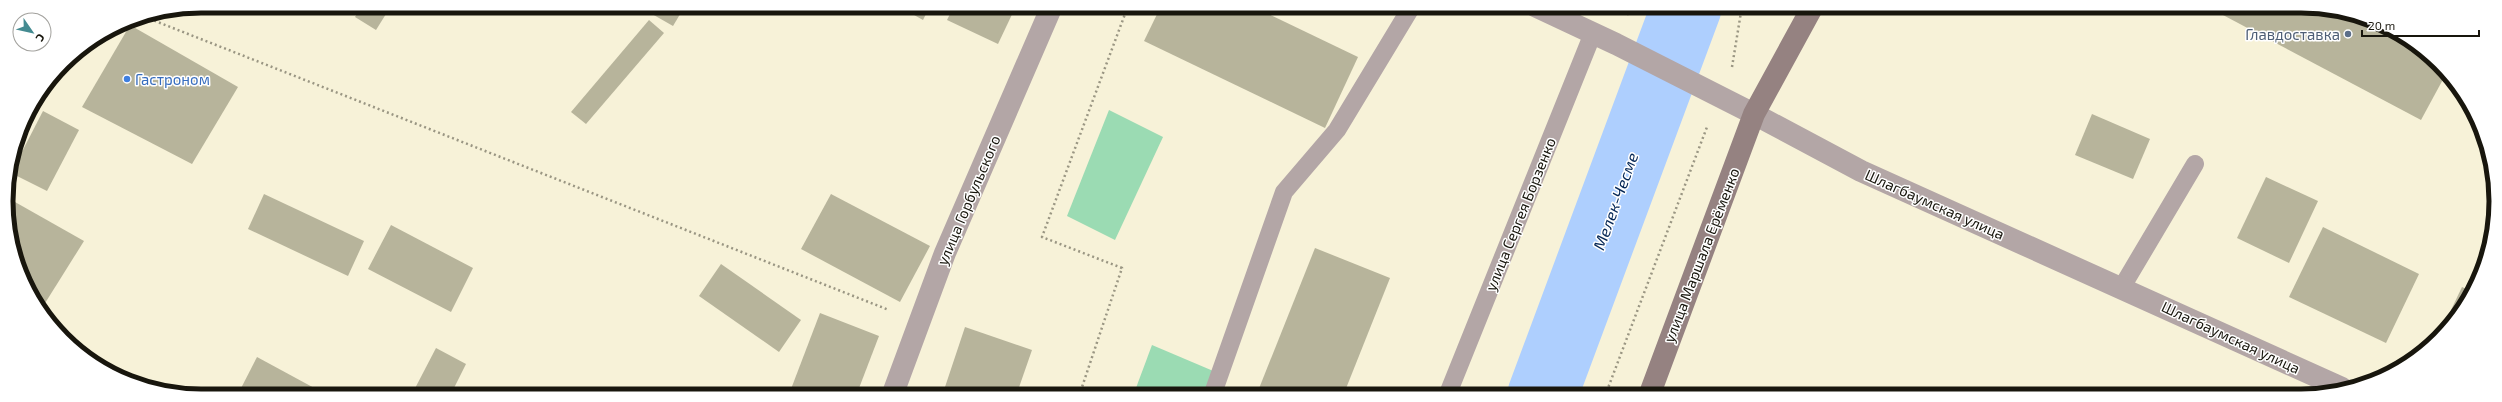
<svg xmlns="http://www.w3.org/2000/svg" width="2502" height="402" font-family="'Exo 2',sans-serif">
<rect width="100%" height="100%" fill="#f7f2d8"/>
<g fill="#9bdbb3">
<path d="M1109,110L1163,137L1115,240L1067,216Z"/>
<path d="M1152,345L1218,373L1207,396H1133Z"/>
</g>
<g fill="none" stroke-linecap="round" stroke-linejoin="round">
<path stroke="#aecffe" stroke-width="70" d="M1542,396L1687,6"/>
</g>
<g fill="#b7b49b">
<path d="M362,6H391L376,30L355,17Z"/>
<path d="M638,6H685L673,26Z"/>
<path d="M810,6H830L825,15Z"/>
<path d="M898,6H930L923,20Z"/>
<path d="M954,6H1016L998,44L947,20Z"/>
<path d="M1161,6H1252L1358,57L1325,128L1144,41Z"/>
<path d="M2206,6H2314L2387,26L2447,72L2421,120Z"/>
<path d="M649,20L664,33L586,124L571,112Z"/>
<path d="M130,25L238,87L192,164L82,107Z"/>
<path d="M43,111L79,130L47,191L11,173Z"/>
<path d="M2092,114L2150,139L2133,179L2075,155Z"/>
<path d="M2266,177L2318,201L2289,263L2237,238Z"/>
<path d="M264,194L364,241L348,276L248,229Z"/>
<path d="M831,194L930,246L900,302L801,249Z"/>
<path d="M15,202L84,241L42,308L16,264L10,212Z"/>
<path d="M391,225L473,268L451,312L368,269Z"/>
<path d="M2323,227L2419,274L2386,343L2289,297Z"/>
<path d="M1315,248L1390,278L1343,396H1256Z"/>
<path d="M721,264L801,320L779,352L699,296Z"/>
<path d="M2462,287L2471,291L2442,334L2440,333Z"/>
<path d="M820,313L879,336L856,396H808L791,389Z"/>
<path d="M965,327L1032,350L1016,396H942Z"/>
<path d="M436,348L466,364L450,396H411Z"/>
<path d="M257,357L329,396H237Z"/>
</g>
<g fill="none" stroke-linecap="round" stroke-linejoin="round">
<g stroke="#9a9683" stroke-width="2.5" stroke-dasharray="2 3" stroke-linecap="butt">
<path d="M1627,15L1631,6"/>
<path d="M145,17L889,310"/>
<path d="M1732,67L1742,6"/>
<path d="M1079,396L1122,268L1042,237L1128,6"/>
<path d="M1605,396L1707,127"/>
</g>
<g stroke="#b3a6a6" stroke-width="18">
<path d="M2122,287L2195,164"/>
<path d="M1212,396L1284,192L1337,130L1412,6"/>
<path d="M1447,396L1593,33"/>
</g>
<g stroke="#b3a6a6" stroke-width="22">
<path d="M1754,114L1861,171L2342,388"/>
<path d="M892,396L945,253L1052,6"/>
</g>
<path stroke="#b3a6a6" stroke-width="22" d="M1535,6L1616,44L1754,114"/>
<path stroke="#958281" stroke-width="22" d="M1649,396L1754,114L1813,6"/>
</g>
<circle fill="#5c6f8a" stroke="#fff" stroke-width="1.5" cx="2348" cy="34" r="4"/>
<circle fill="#3f7fe0" stroke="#fff" stroke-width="1.5" cx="127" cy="79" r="4"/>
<g text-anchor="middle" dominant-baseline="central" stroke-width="3" stroke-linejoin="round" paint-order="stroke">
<g font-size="15" fill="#4e5e75" stroke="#fff" text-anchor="end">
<text x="2340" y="34">Главдоставка</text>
</g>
<g font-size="15" fill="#366cbe" stroke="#fff" text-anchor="start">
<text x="135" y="79">Гастроном</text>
</g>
<g font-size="15" fill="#18160d" stroke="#fff">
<text transform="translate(968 200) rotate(-67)">улица Горбульского</text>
<text transform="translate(1935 204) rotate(24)">Шлагбаумская улица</text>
<text transform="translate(1520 214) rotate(-68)">улица Сергея Борзенко</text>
<text transform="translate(1701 255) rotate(-69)">улица Маршала Ерёменко</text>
<text transform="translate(2231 337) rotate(25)">Шлагбаумская улица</text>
</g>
<g font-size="16" font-style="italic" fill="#052756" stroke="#fff">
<text transform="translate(1615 201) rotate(-70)">Мелек-Чесме</text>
</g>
</g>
<path d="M0 0H2502V402H0ZM201 13H2301A188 188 0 0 1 2489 201V201A188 188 0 0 1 2301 389H201A188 188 0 0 1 13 201V201A188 188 0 0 1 201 13Z" fill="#fff" fill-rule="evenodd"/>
<path fill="none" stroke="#18160d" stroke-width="5" d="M201 13H2301A188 188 0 0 1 2489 201V201A188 188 0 0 1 2301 389H201A188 188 0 0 1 13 201V201A188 188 0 0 1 201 13Z"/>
<g transform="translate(32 32) rotate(124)"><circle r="19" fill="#ffffff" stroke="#a3a29e"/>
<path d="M0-3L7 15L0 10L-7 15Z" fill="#448b91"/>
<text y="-6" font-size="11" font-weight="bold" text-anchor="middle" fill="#18160d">С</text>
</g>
<path d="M2362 30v6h117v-6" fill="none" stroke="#18160d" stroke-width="2"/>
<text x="2368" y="30" font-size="12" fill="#18160d" stroke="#ffffff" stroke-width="3" paint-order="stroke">20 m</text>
</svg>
